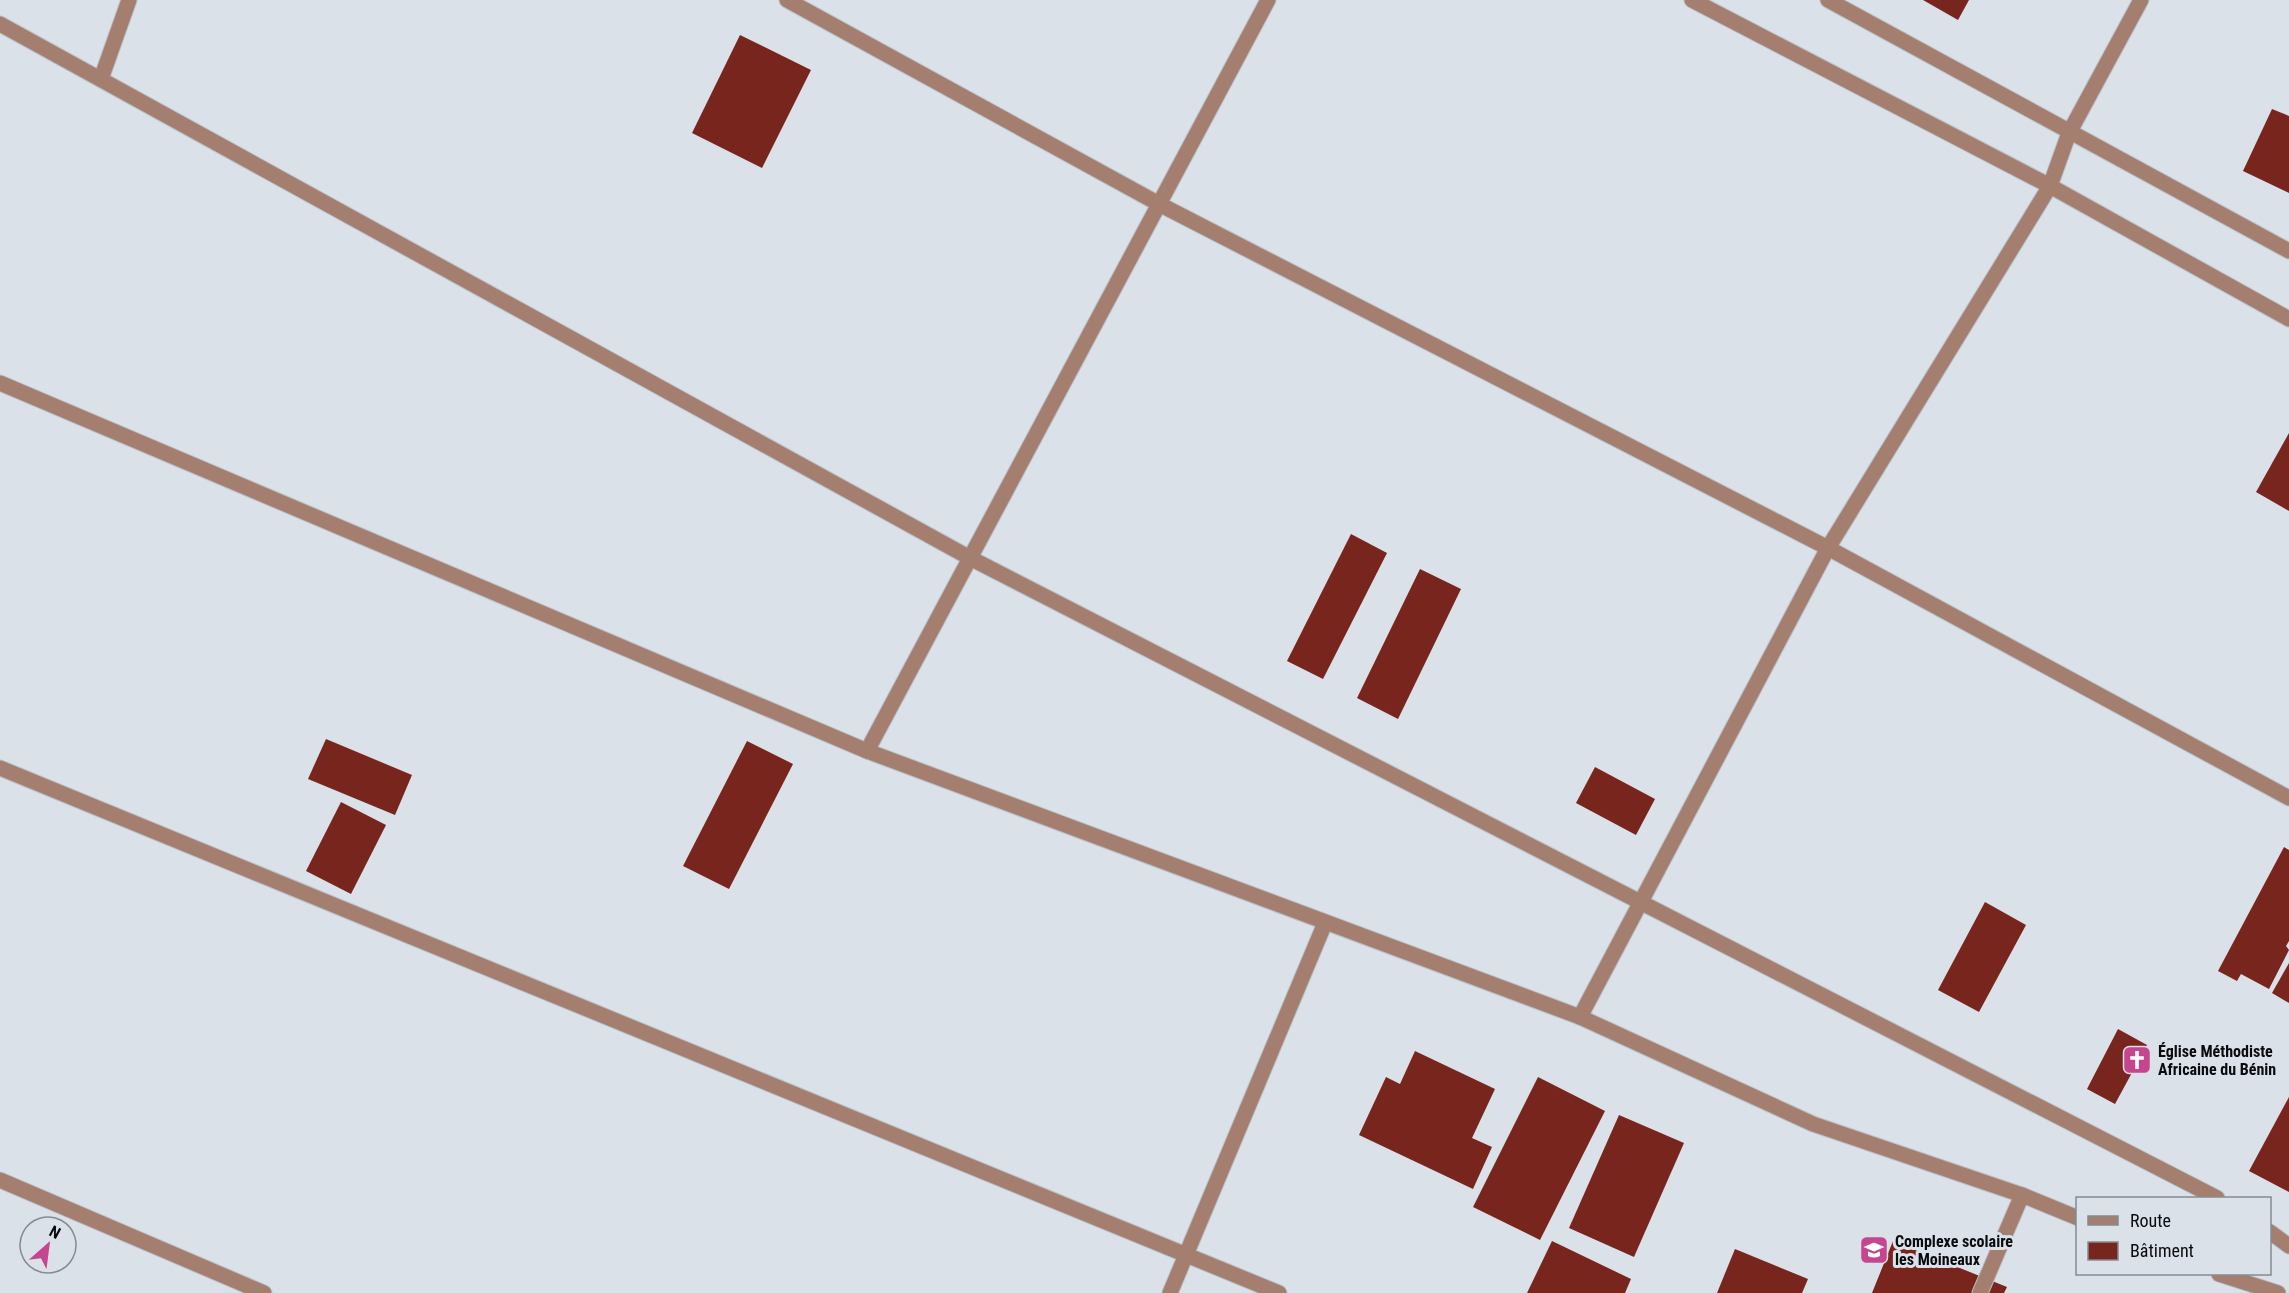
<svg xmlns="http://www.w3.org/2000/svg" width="2289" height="1293" font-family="'Roboto Condensed',sans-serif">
<rect width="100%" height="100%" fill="#dae1e9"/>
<g fill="#78251e">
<path d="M1923,0H1969L1958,20Z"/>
<path d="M740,35L811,70L762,168L692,133Z"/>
<path d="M2272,109L2289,116V193L2243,171Z"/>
<path d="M2289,433V511L2256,492Z"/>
<path d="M1351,534L1387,553L1323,679L1287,661Z"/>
<path d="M1420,569L1461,589L1398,719L1357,698Z"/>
<path d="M326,739L412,775L395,815L308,779Z"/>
<path d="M747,741L793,764L729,889L683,866Z"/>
<path d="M1595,767L1655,799L1636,835L1576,803Z"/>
<path d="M341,802L386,825L351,894L306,871Z"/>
<path d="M2284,847L2289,850V941L2286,946L2289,950L2269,989L2241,974L2237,981L2218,971Z"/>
<path d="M1985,902L2026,925L1979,1012L1938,990Z"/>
<path d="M2289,963V1003L2272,993Z"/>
<path d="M2118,1029L2147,1045L2115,1104L2087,1089Z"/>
<path d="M1415,1051L1495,1089L1472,1138L1492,1147L1473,1189L1359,1135L1386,1077L1400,1084Z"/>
<path d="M1538,1077L1605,1111L1540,1240L1473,1207Z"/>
<path d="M2289,1097V1192L2249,1171Z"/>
<path d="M1619,1115L1684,1143L1634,1257L1569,1228Z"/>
<path d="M1552,1241L1631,1279L1625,1293H1527Z"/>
<path d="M1893,1241L2007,1287L2004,1293H1872Z"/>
<path d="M1735,1249L1808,1279L1802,1293H1717Z"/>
</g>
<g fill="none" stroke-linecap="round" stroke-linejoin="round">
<g stroke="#b9bfc6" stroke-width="17">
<g id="minor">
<path d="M787,0L1159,204L1828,548L2289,798"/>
<path d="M0,24L970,558L2217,1198"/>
<path d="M101,79L129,0"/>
<path d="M0,383L867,751L1580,1017L1813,1124L2022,1195L2078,1218"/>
<path d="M867,751L1268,0"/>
<path d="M0,768L1279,1293"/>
<path d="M1580,1017L1828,548L2050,186L2069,133L2141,0"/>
<path d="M0,1180L264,1293"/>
<path d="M2270,1232L2289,1246"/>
<path d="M2219,1274L2278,1293"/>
<path d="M1170,1293L1325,923"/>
<path d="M1980,1293L2022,1195"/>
</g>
</g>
<g stroke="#b9bfc6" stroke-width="17">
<g id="tertiary">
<path d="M1692,0L2050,186L2289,319"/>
<path d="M1828,0L2289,251"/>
</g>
</g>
<use href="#minor" stroke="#a47f6f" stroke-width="15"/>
<use href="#tertiary" stroke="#a47f6f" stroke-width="15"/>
</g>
<defs>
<g id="church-square" transform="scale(1.5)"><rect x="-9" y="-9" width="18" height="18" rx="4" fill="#c5458f" stroke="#dae1e9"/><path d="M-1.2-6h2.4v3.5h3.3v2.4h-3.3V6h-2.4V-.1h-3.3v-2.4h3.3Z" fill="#fff"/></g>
<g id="school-square" transform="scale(1.5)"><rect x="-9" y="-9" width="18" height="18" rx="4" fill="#c5458f" stroke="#dae1e9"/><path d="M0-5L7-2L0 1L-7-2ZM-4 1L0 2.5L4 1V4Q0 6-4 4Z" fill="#fff"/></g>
</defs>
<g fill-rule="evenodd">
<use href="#church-square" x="2137" y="1060"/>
<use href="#school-square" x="1874" y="1250"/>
</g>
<g text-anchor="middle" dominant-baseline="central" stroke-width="6" stroke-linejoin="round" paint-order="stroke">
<g font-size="16" font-weight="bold" fill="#090b0e" stroke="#dae1e9" text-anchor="start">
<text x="2158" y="1051">Église Méthodiste<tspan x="2158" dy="18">Africaine du Bénin</tspan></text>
<text x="1895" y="1241">Complexe scolaire<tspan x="1895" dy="18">les Moineaux</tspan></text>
</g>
</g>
<rect x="2076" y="1197" width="195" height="78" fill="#dae1e9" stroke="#868b91" stroke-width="1.5"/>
<rect x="2088" y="1216" width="30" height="9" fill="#a47f6f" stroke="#868b91" stroke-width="1.5"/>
<text x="2130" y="1227" font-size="18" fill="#090b0e">Route</text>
<rect x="2088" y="1242" width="30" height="18" fill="#78251e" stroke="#868b91" stroke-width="1.5"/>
<text x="2130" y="1257" font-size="18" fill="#090b0e">Bâtiment</text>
<g transform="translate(48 1245) rotate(28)"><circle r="28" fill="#dae1e9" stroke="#868b91" stroke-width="1.5"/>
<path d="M0-4.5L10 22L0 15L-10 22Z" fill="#c5458f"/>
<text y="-9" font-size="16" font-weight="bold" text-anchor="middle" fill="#090b0e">N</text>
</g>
</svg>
